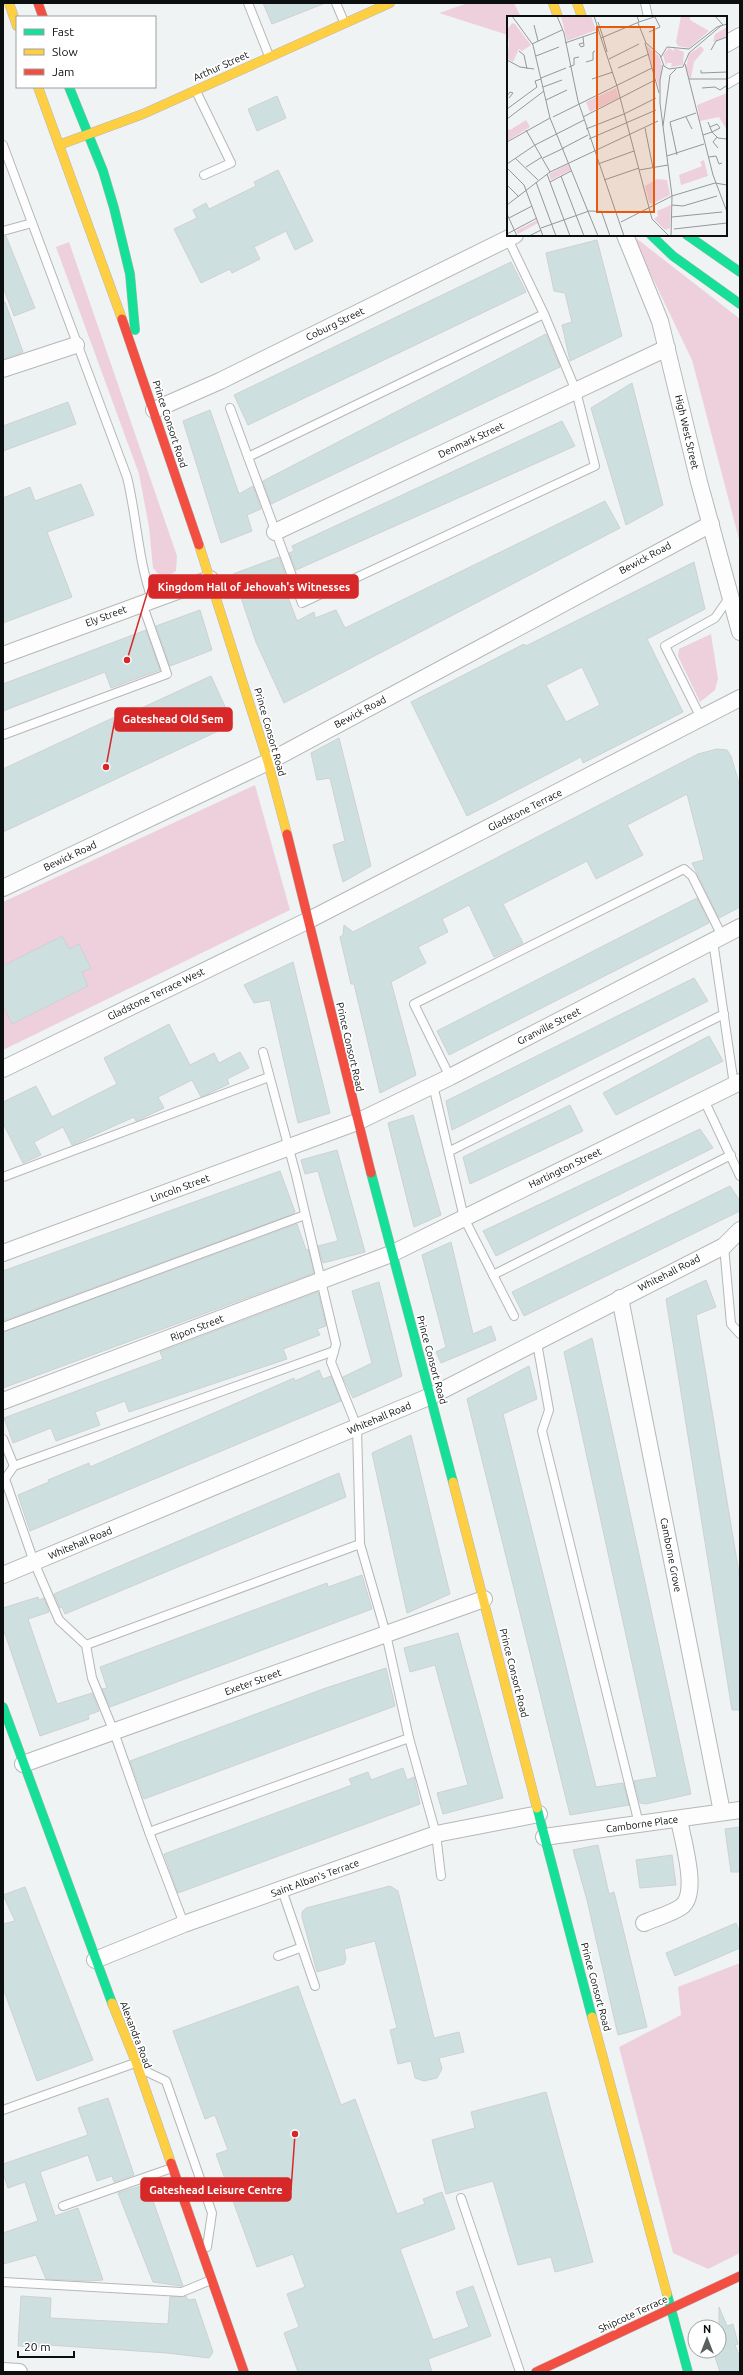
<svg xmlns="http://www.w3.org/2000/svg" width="743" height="2375" font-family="Ubuntu,sans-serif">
<rect width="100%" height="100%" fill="#eff3f3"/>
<g fill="#eed0dd">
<path d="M468,3H514L521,17H508V35L439,13Z"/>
<path d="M632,235L740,319V543L692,360Z"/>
<path d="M69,242L177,556L176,571L168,576L159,575L153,568L149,527L139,474L56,247Z"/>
<path d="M711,634L718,679L715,690L700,702L678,656L679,649Z"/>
<path d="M255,785L290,910L3,1050V902Z"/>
<path d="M740,1963V2253L708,2269L673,2253L619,2047L681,2015L678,1987Z"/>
</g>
<g fill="#cedfe0" stroke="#ced1d1" fill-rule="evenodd">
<path d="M263,3H323V4L272,24Z"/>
<path d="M277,96L286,118L257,131L248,109Z"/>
<path d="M278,170L313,241L295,250L286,231L254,247L260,259L232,273L230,269L201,283L174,229L197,218L193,210L206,203L209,209L256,186L254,182Z"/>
<path d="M3,236H6L35,308L14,316L3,287Z"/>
<path d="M597,240L622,336L570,361L562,325L572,322L565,293L554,291L546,253Z"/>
<path d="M511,262L526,292L248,425L234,395Z"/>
<path d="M3,302H5L23,352L3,359Z"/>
<path d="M546,334L560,367L271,504L263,481Z"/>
<path d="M632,383L663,505L626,525L591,408Z"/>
<path d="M68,402L76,424L3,451V426Z"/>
<path d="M210,410L239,494L253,486L261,509L247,515L252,531L221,543L183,421Z"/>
<path d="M562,421L575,446L296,570L289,553L294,551L292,546Z"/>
<path d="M81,484L94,515L47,532L72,597L3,623V498L30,487L35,501Z"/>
<path d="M605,501L620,528L284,703L256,642L233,574L279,557L285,574L280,576L297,621L314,612L315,618L336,610L345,628Z"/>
<path d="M694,562L705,609L647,639L683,712L583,763L581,757L467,816L411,702L524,644L526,646ZM582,667L600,705L566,722L546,685Z"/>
<path d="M200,610L212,650L170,666L156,626Z"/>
<path d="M146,630L160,670L111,688L105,672L3,711V684Z"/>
<path d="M211,676L233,724L3,832V769L119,715L120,718Z"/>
<path d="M339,738L371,866L343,882L333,845L345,841L330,778L317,780L311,753Z"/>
<path d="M717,749L727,750L731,756L740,787V907L719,918L692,863L704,860L687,794L627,825L643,855L596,879L587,861L503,904L523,943L494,957L469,905L442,919L448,932L418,947L426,963L391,982L416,1075L380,1093L354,984H351L340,937L343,935L344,925L353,932L698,754Z"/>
<path d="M697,898L709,923L449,1055L437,1031Z"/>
<path d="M62,936L69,949L79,944L91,968L82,972L88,986L12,1024L3,1005V966Z"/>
<path d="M293,962L330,1113L298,1123L270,1000L254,1003L244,985Z"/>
<path d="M694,978L708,1001L452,1130L446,1101Z"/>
<path d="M169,1024L190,1065L214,1053L219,1063L240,1052L249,1068L227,1079L229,1084L201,1097L192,1080L158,1097L164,1108L136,1121L134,1117L72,1145L63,1127L34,1142L41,1155L23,1163L3,1123V1102L36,1086L52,1117L117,1084L104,1058Z"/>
<path d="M709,1036L723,1061L616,1115L603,1093Z"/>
<path d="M570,1105L583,1131L470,1184L463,1157Z"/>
<path d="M413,1115L441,1215L414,1227L388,1123Z"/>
<path d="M700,1129L713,1148L496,1256L483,1231Z"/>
<path d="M337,1150L365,1252L323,1263L318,1246L338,1241L318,1171L305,1174L301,1160Z"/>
<path d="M280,1171L295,1212L293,1214L3,1321V1271Z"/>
<path d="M730,1186L740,1201V1211L524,1316L512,1292Z"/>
<path d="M297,1224L306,1250L308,1249L314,1273L3,1388V1332Z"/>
<path d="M451,1242L473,1334L491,1326L496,1340L441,1363L436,1352L446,1347L422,1255Z"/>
<path d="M706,1280L716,1307L696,1315L740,1579V1710H732L666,1299Z"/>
<path d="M379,1282L402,1376L353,1398L343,1377L372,1363L352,1291Z"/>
<path d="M318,1292L326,1326L317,1329L320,1335L283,1349L287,1359L129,1412L125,1401L95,1412L100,1425L56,1441L51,1428L13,1443L4,1418L163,1359L160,1352Z"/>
<path d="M592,1338L691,1794L646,1804L640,1803L634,1781L657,1777L564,1352Z"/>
<path d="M529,1366L537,1399L503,1414L596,1787L623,1783L629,1805L570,1815L467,1399Z"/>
<path d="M319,1370L323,1379L331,1376L341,1401L30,1531L18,1495L49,1482L48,1480L89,1463L90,1467L294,1378L295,1381Z"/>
<path d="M411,1435L450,1594L407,1613L372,1453Z"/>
<path d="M339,1473L346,1497L65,1614L62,1607L60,1608L54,1594Z"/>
<path d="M362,1575L372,1609L110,1707L102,1689L107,1688L100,1667L327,1583L328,1587Z"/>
<path d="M38,1597L39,1600L44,1598L49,1612L28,1619L57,1704L92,1693L99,1711L88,1715L89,1719L40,1736L3,1628V1608Z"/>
<path d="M458,1633L503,1798L443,1814L437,1793L468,1785L435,1665L410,1672L404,1648Z"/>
<path d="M386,1668L395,1706L144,1799L130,1761L323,1689Z"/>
<path d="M403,1768L407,1780L414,1777L420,1804L178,1893L164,1854L352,1785L349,1779L368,1772L371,1780Z"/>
<path d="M740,1827V1872H731L725,1829Z"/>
<path d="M598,1845L609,1894L614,1892L647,2027L618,2035L587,1900L573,1850Z"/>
<path d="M672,1855L676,1885L640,1888L636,1860Z"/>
<path d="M390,1886L398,1891L434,2038L459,2032L464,2052L439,2058L442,2069L437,2078L424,2081L415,2078L411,2061L398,2064L390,2030L397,2028L375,1941L344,1949L346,1959L344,1964L317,1972L302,1917V1912L306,1908Z"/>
<path d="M25,1887L93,2060L37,2081L3,1988V1924L15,1921L3,1895Z"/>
<path d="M736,1923L740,1933V1948L675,1976L666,1953Z"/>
<path d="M298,1986L341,2105L355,2099L397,2214L425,2204L423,2199L442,2192L455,2229L400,2249L433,2340L469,2327L456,2292L473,2286L491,2336L428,2359L432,2372H298L284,2333L299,2327L287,2294L305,2287L293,2254L257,2267L216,2154L228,2150L215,2115L205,2119L173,2031Z"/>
<path d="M546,2092L593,2262L555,2272L551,2257L518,2265L493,2181L446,2194L432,2140L475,2128L471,2112Z"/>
<path d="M108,2098L134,2175L114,2182L112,2176L97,2181L88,2155L40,2172L55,2216L78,2208L103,2280L88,2281L46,2279L36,2255L3,2264V2233L38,2221L25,2182L8,2188L3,2173V2164L88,2135L78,2108Z"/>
<path d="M147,2184L183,2286H181L153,2282L118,2193Z"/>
<path d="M21,2296L51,2298L50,2318L168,2324L170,2297L186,2296L188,2300L195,2299L213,2352L209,2358L167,2353L48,2345V2347L18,2346Z"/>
<path d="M719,2307L727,2326L733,2324L738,2344L735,2345L740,2358V2372H720L713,2351H719Z"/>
</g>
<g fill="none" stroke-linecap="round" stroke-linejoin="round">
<g stroke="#b5b8b8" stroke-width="10">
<g id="lane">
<path d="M248,3L269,56"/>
<path d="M336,3L344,22"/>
<path d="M645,3L648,17"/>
<path d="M726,85L740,77"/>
<path d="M196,91L231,163L204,175"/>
<path d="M3,145L127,477C137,518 138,560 152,599"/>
<path d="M3,231L32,223"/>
<path d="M508,239L544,314L248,457L302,603L595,466L576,391L544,314"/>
<path d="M230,408L248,457"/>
<path d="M701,718L665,646L715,618L729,598"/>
<path d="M3,735L167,674L142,603"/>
<path d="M713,941L734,1085"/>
<path d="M263,1052L296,1175L336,1344L331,1362L357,1427L360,1544L386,1634L409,1738L436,1834L441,1876"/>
<path d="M450,1077L414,1004L684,869L692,876L722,936"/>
<path d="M433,1085L464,1218L514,1316"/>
<path d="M704,1100L740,1176"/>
<path d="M450,1151L724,1014"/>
<path d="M3,1177L269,1077"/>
<path d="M724,1246L731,1324L740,1334"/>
<path d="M493,1275L731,1155"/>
<path d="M3,1327L305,1215"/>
<path d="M537,1343L549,1410L542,1431L639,1824"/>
<path d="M3,1439L14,1466"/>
<path d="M86,1645L360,1544"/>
<path d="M149,1832L409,1738"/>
<path d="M282,1890L315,1986"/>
<path d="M184,1924L149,1832L114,1732L92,1678L86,1645L59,1620L34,1562L5,1479L14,1466L334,1351"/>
<path d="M278,1956L300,1948"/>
<path d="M143,2070L166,2081L212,2213L207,2247"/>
<path d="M3,2110L135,2063"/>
<path d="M461,2198L520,2372"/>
<path d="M63,2206L172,2168"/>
<path d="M3,2282L182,2292L211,2280"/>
</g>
</g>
<g stroke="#b5b8b8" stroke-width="18">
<g id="street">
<path d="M726,44L740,36"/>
<path d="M625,235L660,321L699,482L740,632"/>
<path d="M3,369L76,345"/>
<path d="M154,410L220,381L515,235"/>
<path d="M275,532L667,348"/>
<path d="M3,655L210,579"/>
<path d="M3,888L268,762L711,524"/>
<path d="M3,1069L309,920L740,698"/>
<path d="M3,1253L357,1122L450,1077L740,927"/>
<path d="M620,1298L722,1812"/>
<path d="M3,1401L391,1254L740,1082"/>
<path d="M3,1575L431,1396L724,1246L740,1230"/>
<path d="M23,1764L484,1599"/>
<path d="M544,1837L740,1810"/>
<path d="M644,1923C655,1918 671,1914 681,1907C700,1894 682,1839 679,1819"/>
<path d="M95,1960L184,1924L436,1834L539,1814"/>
<path d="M3,2371L19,2372"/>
</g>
</g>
<g stroke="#b5b8b8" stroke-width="10">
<g id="fast">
<path d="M69,87L103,171L114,208L130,274L135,330"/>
<path d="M651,235L673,256L740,304"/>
<path d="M687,235L740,272"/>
<path d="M371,1173L453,1482"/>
<path d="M3,1707L112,2003"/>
<path d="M537,1808L592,2017"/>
<path d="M667,2294L688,2372"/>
</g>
</g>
<g stroke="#b5b8b8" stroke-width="10">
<g id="slow">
<path d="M9,3L17,26"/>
<path d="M553,3L558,17"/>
<path d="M577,3L582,17"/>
<path d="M38,87L122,319"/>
<path d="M59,145L143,114L390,3"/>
<path d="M199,545L268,762L287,834"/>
<path d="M453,1482L537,1808"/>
<path d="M112,2003L136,2062L171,2163"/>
<path d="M592,2017L667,2294"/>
</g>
</g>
<g stroke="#b5b8b8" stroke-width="10">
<g id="jam">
<path d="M38,3L43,17"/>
<path d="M122,319L199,545"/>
<path d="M287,834L371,1173"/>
<path d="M171,2163L244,2372"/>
<path d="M536,2372L740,2276"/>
</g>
</g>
<use href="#lane" stroke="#fdfdfd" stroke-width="8"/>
<use href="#street" stroke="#fdfdfd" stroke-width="16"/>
<use href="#fast" stroke="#16e098" stroke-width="9"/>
<use href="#slow" stroke="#ffcf43" stroke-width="9"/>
<use href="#jam" stroke="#f24e42" stroke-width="9"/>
</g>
<g text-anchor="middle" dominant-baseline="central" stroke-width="3.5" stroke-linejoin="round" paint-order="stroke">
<g font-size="10" fill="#0c0f0f" stroke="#fff">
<text transform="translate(221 66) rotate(-24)">Arthur Street</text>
<text transform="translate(335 324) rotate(-26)">Coburg Street</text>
<text transform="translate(170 424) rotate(72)">Prince Consort Road</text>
<text transform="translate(687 432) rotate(77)">High West Street</text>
<text transform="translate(471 440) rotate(-25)">Denmark Street</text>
<text transform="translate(645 558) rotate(-28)">Bewick Road</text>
<text transform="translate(106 616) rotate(-20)">Ely Street</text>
<text transform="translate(360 712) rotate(-28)">Bewick Road</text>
<text transform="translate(270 732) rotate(74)">Prince Consort Road</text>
<text transform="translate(525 810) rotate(-27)">Gladstone Terrace</text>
<text transform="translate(70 856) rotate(-25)">Bewick Road</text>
<text transform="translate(156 994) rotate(-26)">Gladstone Terrace West</text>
<text transform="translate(549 1026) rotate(-27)">Granville Street</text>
<text transform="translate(350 1047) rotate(77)">Prince Consort Road</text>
<text transform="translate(565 1168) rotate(-26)">Hartington Street</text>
<text transform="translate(180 1188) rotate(-20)">Lincoln Street</text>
<text transform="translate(669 1273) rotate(-27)">Whitehall Road</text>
<text transform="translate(197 1328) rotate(-21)">Ripon Street</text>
<text transform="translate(432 1360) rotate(75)">Prince Consort Road</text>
<text transform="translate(379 1418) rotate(-23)">Whitehall Road</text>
<text transform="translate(80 1543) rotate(-23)">Whitehall Road</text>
<text transform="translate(671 1555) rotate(79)">Camborne Grove</text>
<text transform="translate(514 1673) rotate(76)">Prince Consort Road</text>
<text transform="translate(253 1682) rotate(-20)">Exeter Street</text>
<text transform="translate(642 1824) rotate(-8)">Camborne Place</text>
<text transform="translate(315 1878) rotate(-20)">Saint Alban's Terrace</text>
<text transform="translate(596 1987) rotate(75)">Prince Consort Road</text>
<text transform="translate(136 2035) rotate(69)">Alexandra Road</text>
<text transform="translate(633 2314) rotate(-25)">Shipcote Terrace</text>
</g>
</g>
<g transform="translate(507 16)">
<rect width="220" height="220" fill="#eff3f3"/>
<path d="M54,0H84L89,14L60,25ZM174,0L183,1V4L202,15L182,32L171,30L169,26ZM5,7L8,8L24,29L15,35L12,33L6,46L0,42L2,28L0,14ZM220,11L219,21L206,26L208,18ZM139,29L152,40L155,50L152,72ZM194,30L197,34L187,46L184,62H182L179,52L182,38ZM162,32L167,35V32L177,36L176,49L164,51L165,47H160L159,50L156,39ZM109,72L112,82L83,96L79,86ZM220,77V114L212,101L193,105L190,89ZM19,104L23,111L0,125V113L3,114ZM197,144L201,160L174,169L172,159L195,150L193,146ZM61,148L64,154L44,164L42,158ZM150,163L160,164L163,179L145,188L142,186L138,170ZM164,189L163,212L158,214L147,203L151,200L150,195ZM30,204L31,207L11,218L9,215Z" fill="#eed0dd"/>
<path fill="none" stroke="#949898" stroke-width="1" d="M5,0L26,29L43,102L91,220M50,0L57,17L71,85L117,220M87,0L94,22L132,6M130,0L132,6L150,0M208,0L216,9M91,6L96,21M131,7L139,27L153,39L157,50L162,53L176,51L182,37L215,9M27,9L31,25M142,16L153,11L148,1M76,21L77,30L74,31L72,28L76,27M96,21L100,36M94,22L110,70L145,203L162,220M58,27L90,16M138,27L152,77M25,28L55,14M204,34L209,25L220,21M12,35L17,39L20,53M29,40L52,31M154,41L160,31L182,33L210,11L220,8M102,43L132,28M0,44L13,51L27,53M79,46L86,44V36L88,35M178,48L206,159L220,196M156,49L153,64V87L165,180L164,220M62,51L67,49V42L72,41M111,52L142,38M194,54V57L220,56M34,62L59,52M85,63L106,56M182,63H220M36,71L55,64M195,72L208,71L213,74L219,70M0,80L3,76L6,77L2,82M39,84L60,74M0,93L30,71L28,65L34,63M46,101L145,52M76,101L148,64M179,101L185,113M0,103L37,75M201,106L205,116L213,112L210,108L203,111M156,110L163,59L169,53M138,112L146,152M79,113L117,98L149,82M19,114L43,156M196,119L205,116L211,122L220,123M210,121L206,126L211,132M82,123L149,94M0,126L43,102M56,132L81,119M170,139L163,106L189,97M160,140L197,128M202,141L209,140L212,148L215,147M8,142L31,164M36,142L57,132M0,148L28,129L77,104M91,148L127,135M19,151L35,141M0,152L17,169L36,220M132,154L161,149M40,158L63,220M54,160L77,220M97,164L132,152M29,166L49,220M43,166L64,155M0,169L12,181M0,189L43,156L151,105M165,189L176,190L210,180M95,197L103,220M0,198L10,220M165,201L215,196M2,202L25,190M114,206L165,180L208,167L220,169M34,212L82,195L109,196M167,213L220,207M0,218L30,202M22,220L34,214"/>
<path fill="#e8590c" fill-opacity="0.15" stroke="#e8590c" stroke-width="2" d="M90,11H147V196H90Z"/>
<rect width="220" height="220" fill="none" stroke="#0c0f0f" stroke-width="2"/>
</g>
<path fill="none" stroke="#d62828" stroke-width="1.5" d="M127 660L149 587M106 767L115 719M295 2134L291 2190"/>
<g fill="#d62828" stroke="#fff" stroke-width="1.5">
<circle cx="127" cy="660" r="4"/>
<circle cx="106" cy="767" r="4"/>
<circle cx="295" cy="2134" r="4"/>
</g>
<g fill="#d62828" stroke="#d62828" stroke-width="1.5">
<rect x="149" y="575" width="209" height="23" rx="4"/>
<rect x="115" y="708" width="117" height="23" rx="4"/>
<rect x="141" y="2178" width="150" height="23" rx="4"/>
</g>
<g font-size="11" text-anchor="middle" font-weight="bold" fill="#fff">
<text x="254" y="591">Kingdom Hall of Jehovah's Witnesses</text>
<text x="173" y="723">Gateshead Old Sem</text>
<text x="216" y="2194">Gateshead Leisure Centre</text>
</g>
<rect width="743" height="2375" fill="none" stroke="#0c0f0f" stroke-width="8"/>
<rect x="16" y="16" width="140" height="72" fill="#ffffff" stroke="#9e9f9f"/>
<rect x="24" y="29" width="20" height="6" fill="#16e098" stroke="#9e9f9f"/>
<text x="52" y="36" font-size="12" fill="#0c0f0f">Fast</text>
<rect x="24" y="49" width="20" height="6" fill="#ffcf43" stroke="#9e9f9f"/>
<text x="52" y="56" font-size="12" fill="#0c0f0f">Slow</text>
<rect x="24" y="69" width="20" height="6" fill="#f24e42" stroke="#9e9f9f"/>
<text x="52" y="76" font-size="12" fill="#0c0f0f">Jam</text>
<g transform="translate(707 2339)"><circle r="19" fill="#ffffff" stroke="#9e9f9f"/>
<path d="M0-3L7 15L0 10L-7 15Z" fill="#5b5f5f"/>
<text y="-6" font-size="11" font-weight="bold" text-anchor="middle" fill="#0c0f0f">N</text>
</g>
<path d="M18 2351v6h56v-6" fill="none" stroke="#0c0f0f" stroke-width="2"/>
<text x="24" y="2351" font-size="12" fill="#0c0f0f" stroke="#ffffff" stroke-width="3" paint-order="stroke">20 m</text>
</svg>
